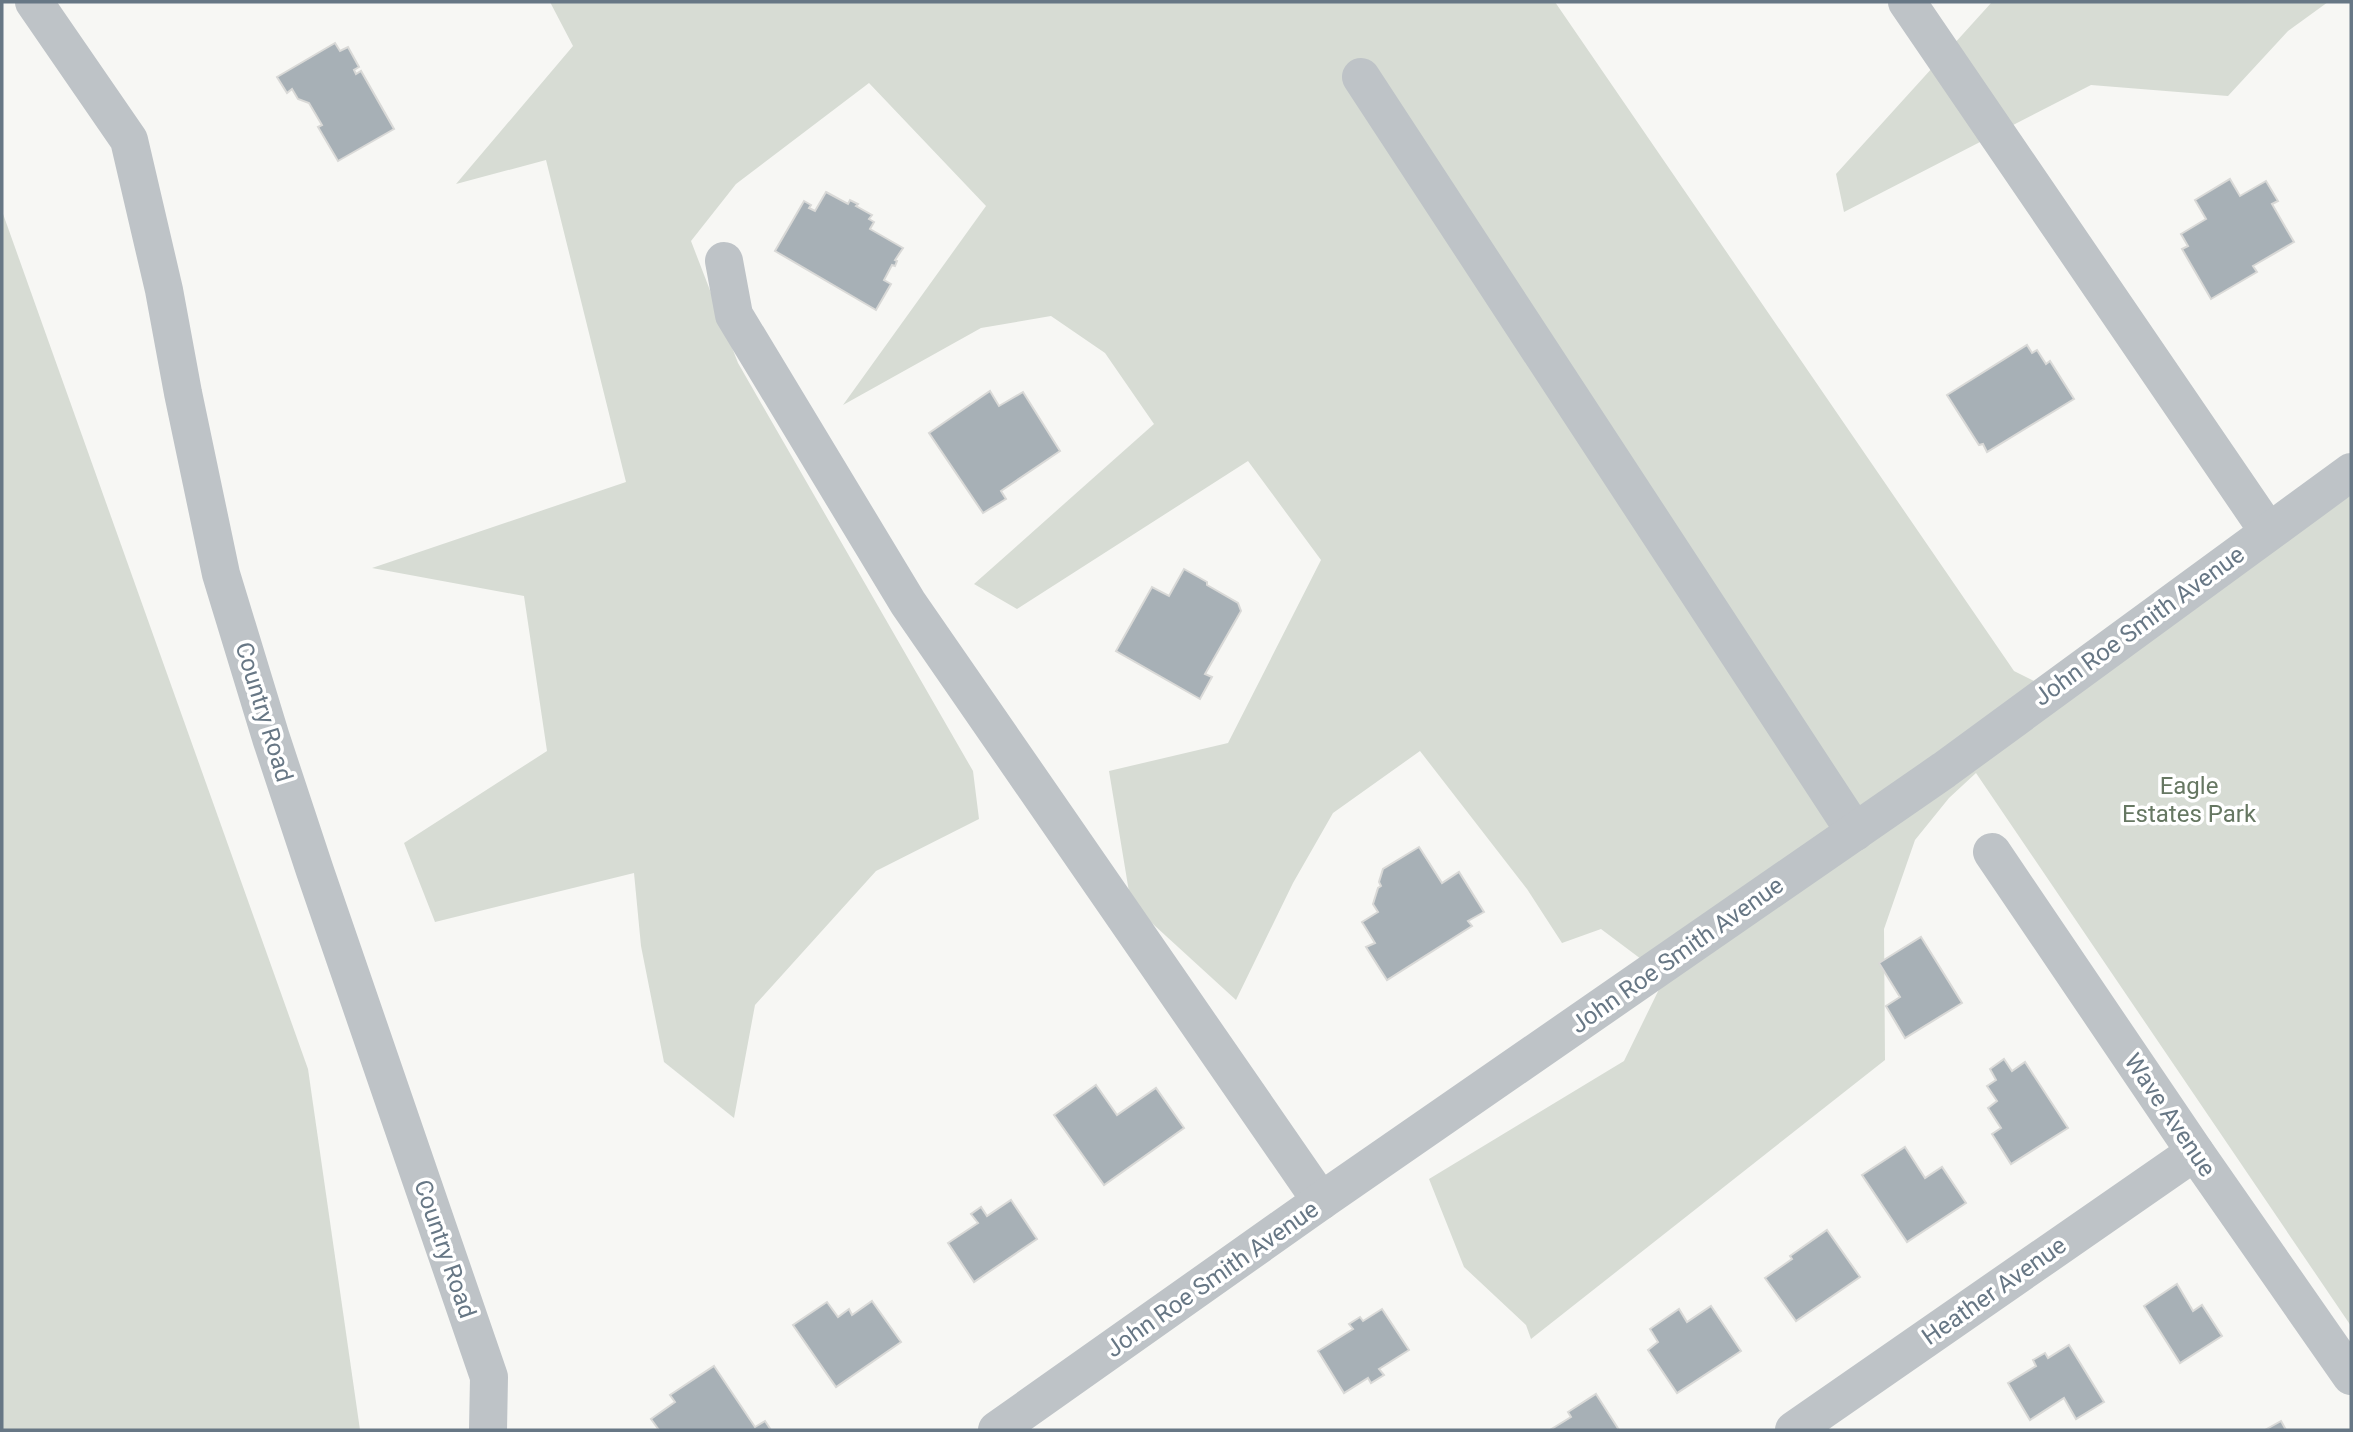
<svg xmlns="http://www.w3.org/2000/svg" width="2353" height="1432" font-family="Roboto,sans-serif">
<rect width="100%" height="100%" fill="#f7f7f4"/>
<g fill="#d7dcd4">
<path d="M550,2H1555L2014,671L2060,694L2351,491V1326L1976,773L1949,798L1915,840L1884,929L1885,1060L1531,1339L1526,1325L1464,1267L1429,1179L1624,1061L1665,977L1601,929L1562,943L1527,889L1420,751L1333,813L1293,883L1236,1000L1131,904L1109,771L1228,743L1321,560L1248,461L1017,609L974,584L1154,424L1105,353L1051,316L981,328L843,405L986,206L869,83L736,184L691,241L738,363L973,771L979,819L876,871L755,1005L734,1118L664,1062L641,946L634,873L435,922L404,843L547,751L524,596L372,568L626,482L546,160L456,184L573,46Z"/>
<path d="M1992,2H2328L2288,31L2228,96L2091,85L1844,212L1836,174Z"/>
<path d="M2,211L308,1069L360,1430H2Z"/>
</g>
<g fill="#a7b0b6" stroke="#d9d9d7" stroke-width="2">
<path d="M335,43L340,51L348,47L359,67L354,70L356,74L361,71L394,129L338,161L318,127L322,125L309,103L298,99L292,89L287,93L277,77Z"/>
<path d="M2230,179L2240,196L2266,181L2278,201L2272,204L2294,242L2253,266L2257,272L2211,299L2182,249L2188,246L2181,234L2206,219L2195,200Z"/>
<path d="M826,192L848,204L850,200L858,204L856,206L872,215L869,219L874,222L870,229L903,248L895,260L897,261L895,266L892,265L884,280L891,284L876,310L775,251L804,201L811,205L809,208L815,211Z"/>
<path d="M2027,345L2032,353L2037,350L2046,364L2050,361L2074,399L1987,452L1983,444L1979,445L1947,395Z"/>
<path d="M990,391L999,406L1023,392L1060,451L1001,491L1006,499L983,513L929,433Z"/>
<path d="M1184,569L1207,582V585L1238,603L1241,611L1205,674L1212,677L1200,699L1116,651L1152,587L1169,596Z"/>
<path d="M1419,847L1442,883L1459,872L1484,912L1468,921L1472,926L1387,980L1366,947L1375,943L1362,922L1378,912L1373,904L1378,888L1381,886L1379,882L1383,869Z"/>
<path d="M1921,937L1962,1003L1905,1038L1886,1006L1900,997L1879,963Z"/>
<path d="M2004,1059L2012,1071L2025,1062L2068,1128L2011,1164L1992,1134L2001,1128L1988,1108L1997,1101L1987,1086L1996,1080L1990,1069Z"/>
<path d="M1096,1085L1117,1115L1156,1088L1184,1128L1104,1185L1054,1115Z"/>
<path d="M1905,1147L1925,1178L1942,1167L1966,1203L1907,1242L1862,1175Z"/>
<path d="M1011,1200L1037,1239L974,1282L948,1243L978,1223L971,1214L981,1207L987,1216Z"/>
<path d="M1827,1230L1860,1277L1796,1321L1765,1278L1792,1259L1790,1256Z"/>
<path d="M2177,1284L2193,1311L2202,1305L2222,1336L2180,1363L2144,1306Z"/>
<path d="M872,1301L901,1342L836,1387L793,1325L827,1302L838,1317L849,1309L852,1315Z"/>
<path d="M1711,1306L1741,1351L1677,1393L1648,1350L1658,1342L1650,1329L1679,1309L1687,1322Z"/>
<path d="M1382,1309L1409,1350L1379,1369L1384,1375L1371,1383L1368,1378L1344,1393L1318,1351L1353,1329L1349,1324L1360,1317L1363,1321Z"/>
<path d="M2069,1345L2104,1402L2076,1419L2064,1398L2030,1420L2008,1383L2036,1366L2033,1360L2045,1353L2048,1358Z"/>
<path d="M714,1366L755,1427L765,1421L771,1430H659L651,1419L675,1402L670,1395Z"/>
<path d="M1596,1394L1619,1430H1550L1571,1417L1568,1412Z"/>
<path d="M2281,1421L2286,1430H2265Z"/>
</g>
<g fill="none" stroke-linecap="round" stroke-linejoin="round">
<g stroke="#bec3c7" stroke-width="38">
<path d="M34,2L129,140L164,290L183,393L221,574L271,738L315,871L489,1377L488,1430"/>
<path d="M1907,2L2268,531"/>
<path d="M1361,77L1855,832"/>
<path d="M724,261L734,315L908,603L1321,1201"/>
<path d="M1992,852L2195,1152L2351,1376"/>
<path d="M997,1430L1321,1201L1944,770L2351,472"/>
<path d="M1794,1430L2195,1152"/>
</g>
</g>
<g text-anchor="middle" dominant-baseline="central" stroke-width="7" stroke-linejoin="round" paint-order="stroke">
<g font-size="24" fill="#677785" stroke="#fff">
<text transform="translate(2139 626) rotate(-36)">John Roe Smith Avenue</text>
<text transform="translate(264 712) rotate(73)">Country Road</text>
<text transform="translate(1677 955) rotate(-35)">John Roe Smith Avenue</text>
<text transform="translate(2170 1115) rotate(56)">Wave Avenue</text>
<text transform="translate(445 1249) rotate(71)">Country Road</text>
<text transform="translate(1212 1279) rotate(-35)">John Roe Smith Avenue</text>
<text transform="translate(1994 1291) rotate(-35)">Heather Avenue</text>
</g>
<g font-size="24" fill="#667762" stroke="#fff">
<text x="2189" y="786">Eagle<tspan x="2189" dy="28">Estates Park</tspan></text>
</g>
</g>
<rect width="2353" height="1432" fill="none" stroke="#677785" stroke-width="7"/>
</svg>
